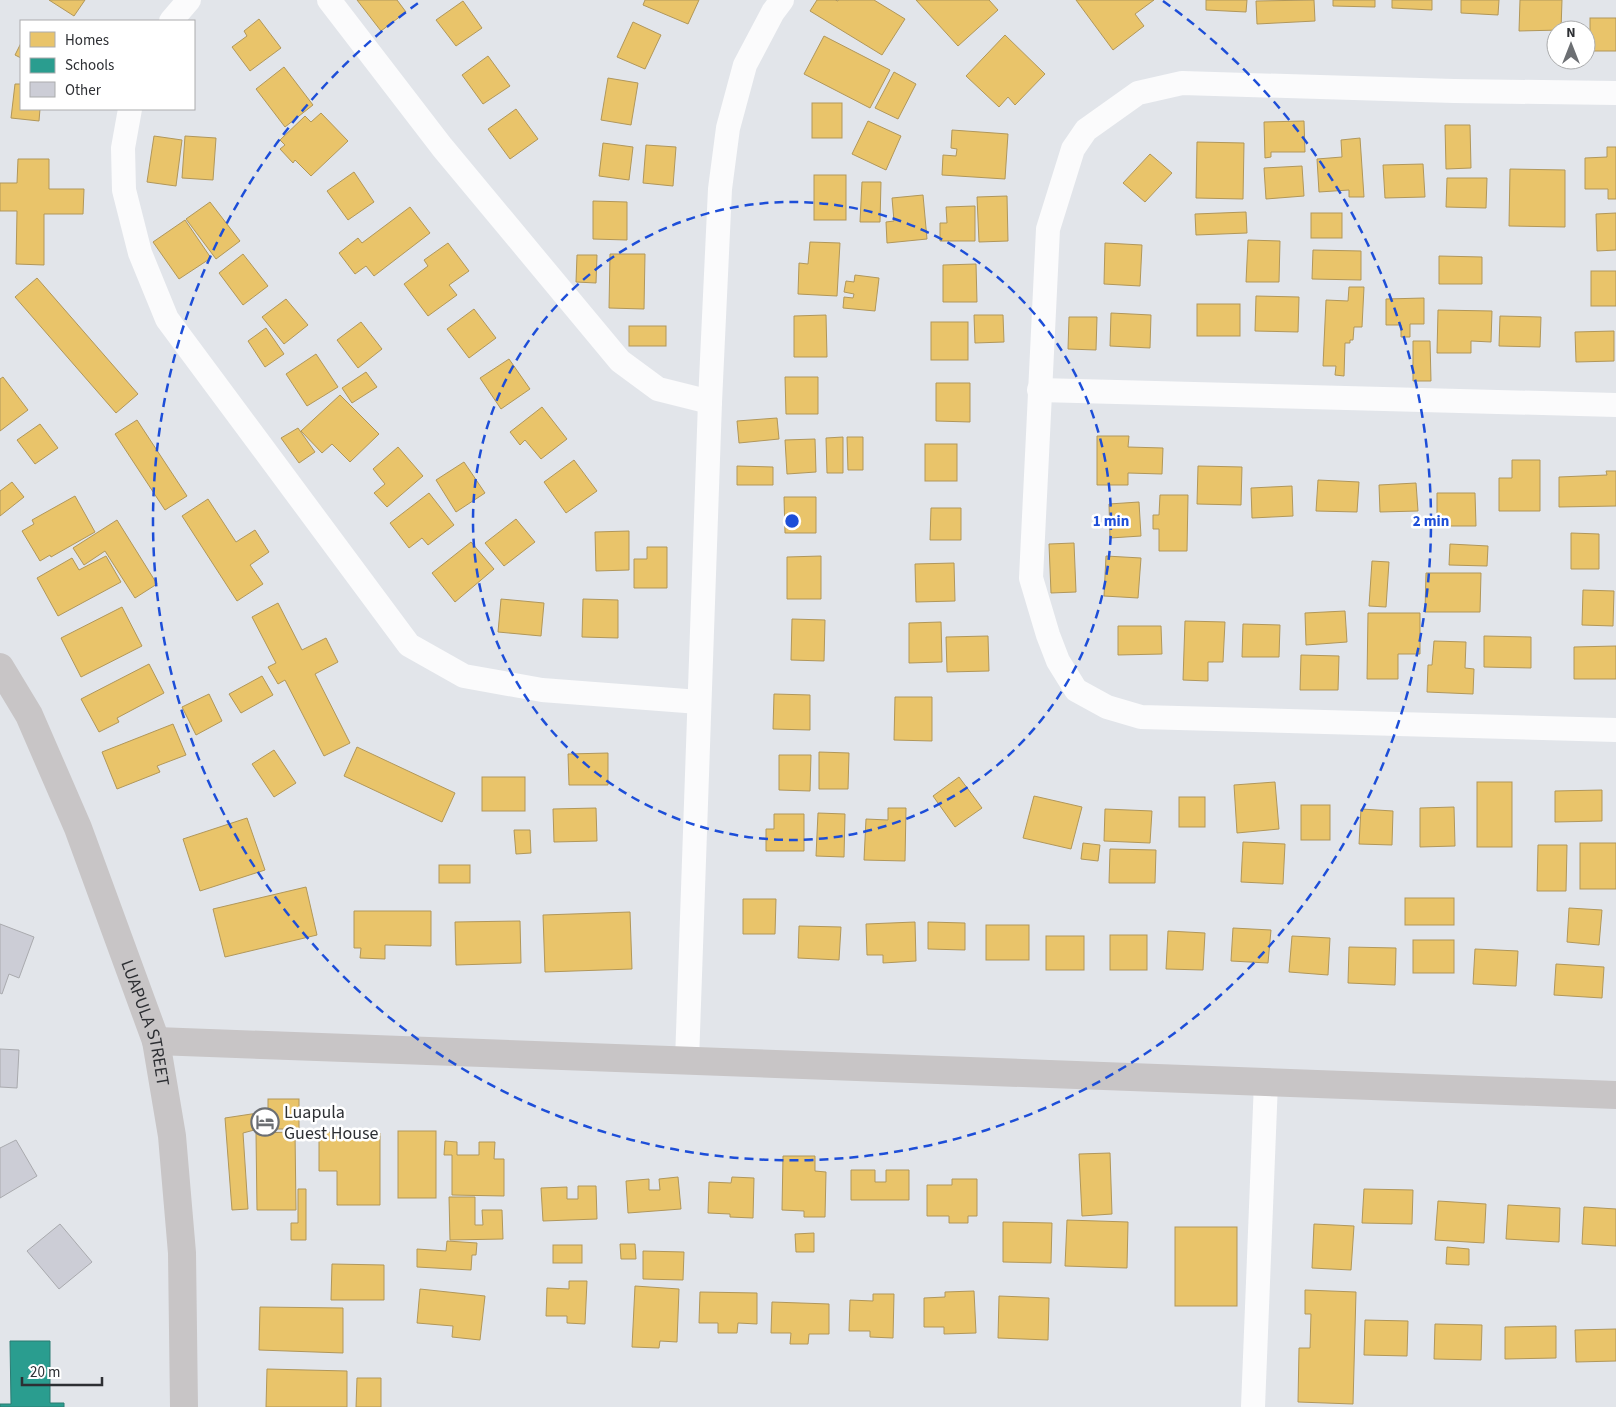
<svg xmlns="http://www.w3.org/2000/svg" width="1616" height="1407" font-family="'Source Sans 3',sans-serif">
<rect width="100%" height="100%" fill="#e2e5ea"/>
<g fill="#e9c46a" stroke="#b1975a">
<path d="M49,0H85L74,16Z"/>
<path d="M357,0H397L406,12L381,31Z"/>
<path d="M645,0H699L688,24L643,5Z"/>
<path d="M817,0H835L838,1V0H874L905,19L882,55L810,11Z"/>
<path d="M916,0H989L998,10L958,46Z"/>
<path d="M1076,0H1154L1135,14L1144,26L1113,50Z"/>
<path d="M1206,0H1247L1246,12L1206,10Z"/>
<path d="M1314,0L1315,21L1257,24L1256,1Z"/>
<path d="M1333,0H1375V7L1333,6Z"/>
<path d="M1392,0H1432V10L1392,8Z"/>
<path d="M1461,0H1499L1498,15L1461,13Z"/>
<path d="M1520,0H1562L1561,30L1519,31Z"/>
<path d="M463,1L482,28L456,46L436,20Z"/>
<rect x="1590" y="18" width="26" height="33"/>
<path d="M259,19L281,48L250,71L232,47L247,36L244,31Z"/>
<path d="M633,22L661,35L645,69L617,57Z"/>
<path d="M1005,35L1045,74L1015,105L1008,97L999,107L966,76Z"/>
<path d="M824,36L890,70L870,108L804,74Z"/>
<path d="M21,43V58L15,55Z"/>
<path d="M488,56L510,86L483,104L462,75Z"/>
<path d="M284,67L313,105L285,127L256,89Z"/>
<path d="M894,72L916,84L898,119L875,108Z"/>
<path d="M608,78L638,83L631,125L601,120Z"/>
<path d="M15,84H21V109H40L39,121L11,118Z"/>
<rect x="812" y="103" width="30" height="35"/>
<path d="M516,109L538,139L510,159L488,129Z"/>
<path d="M321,113L348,141L311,176L295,160L293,163L280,149L285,145L280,140L305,116L311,122Z"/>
<path d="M868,121L901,136L886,170L852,154Z"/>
<path d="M1304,121L1305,152H1271V157L1265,158L1264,122Z"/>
<path d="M1445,125H1470L1471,168L1446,169Z"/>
<path d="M952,130L1008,134L1005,179L942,175L943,155L956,156L957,149L951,148Z"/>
<path d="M154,136L182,140L176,186L147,182Z"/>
<path d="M185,136L216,138L213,180L182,178Z"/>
<path d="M1360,138L1364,197H1349V190L1319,192L1317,159L1342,157L1341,140Z"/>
<path d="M1197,142L1244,143L1243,199L1196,198Z"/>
<path d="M603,143L633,147L629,180L599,176Z"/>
<path d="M646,145L676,147L673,186L643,183Z"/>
<path d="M1607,147H1616V199H1608V189H1585V158L1607,157Z"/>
<path d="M1150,154L1172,173L1145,202L1123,183Z"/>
<path d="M18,159H49V189H84L83,214H44V265L16,264L17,211H0V183H17Z"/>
<path d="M1423,164L1425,197L1385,198L1383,165Z"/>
<path d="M1302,166L1304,196L1266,199L1264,168Z"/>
<path d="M1510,169L1565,170V227L1509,226Z"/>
<path d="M354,172L374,202L348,220L327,191Z"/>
<rect x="814" y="175" width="32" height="45"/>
<path d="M1447,178H1487L1486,208L1446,207Z"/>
<path d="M862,182H881L880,222H860Z"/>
<path d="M923,195L927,239L887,243L886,222L894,221L892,198Z"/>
<path d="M1007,196L1008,241L979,242L977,197Z"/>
<path d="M593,201L627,202V240L593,239Z"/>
<path d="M210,202L240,241L216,259L186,219Z"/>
<path d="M975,206V241H940V223H947L946,207Z"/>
<path d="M410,207L430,233L374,276L366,266L355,274L339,253L358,238L362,243Z"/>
<path d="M1246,212L1247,233L1196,235L1195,214Z"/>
<rect x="1311" y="213" width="31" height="25"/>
<path d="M1616,213V250L1597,251L1596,214Z"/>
<path d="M185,220L211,258L179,279L153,242Z"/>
<path d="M1248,240L1280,241L1279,282H1246Z"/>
<path d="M810,242L840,243L837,296L798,294L799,263L808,264Z"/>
<path d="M448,243L469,271L449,285L457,295L428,316L404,284L428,266L424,260Z"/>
<path d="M1105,243L1142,245L1140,286L1104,284Z"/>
<path d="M1313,250L1361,251V280L1312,279Z"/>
<path d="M243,254L268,286L243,305L219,273Z"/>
<path d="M610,254H645L644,309L609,308Z"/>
<path d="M577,255H597L596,283L576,282Z"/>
<path d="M1439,256L1482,257V284H1439Z"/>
<path d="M976,264L977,302H943V265Z"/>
<rect x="1591" y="271" width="25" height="35"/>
<path d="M855,275L879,278L875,311L843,308L844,297L853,298L854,294L844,292L846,281L854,282Z"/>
<path d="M37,278L138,394L116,413L15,297Z"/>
<path d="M1349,287H1364L1362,327H1354L1353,340H1350V343H1345L1344,376L1335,375L1336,366H1323L1326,300L1348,301Z"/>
<path d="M1256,296L1299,297L1298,332L1255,331Z"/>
<path d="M1424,298V324H1410V337H1401V325H1386V299Z"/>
<path d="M286,299L308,325L284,344L262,317Z"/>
<rect x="1197" y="304" width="43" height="32"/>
<path d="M474,309L496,338L469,358L447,329Z"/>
<path d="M1438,310L1492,311L1491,342L1471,341V353H1437Z"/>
<path d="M1111,313L1151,315L1150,348L1110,346Z"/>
<path d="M826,315L827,357H794V316Z"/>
<path d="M974,315H1003L1004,342L975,343Z"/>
<path d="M1500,316L1541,317L1540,347L1499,346Z"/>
<path d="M1069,317H1097L1096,350L1068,349Z"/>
<path d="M361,322L382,349L358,368L337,340Z"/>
<rect x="931" y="322" width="37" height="38"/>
<rect x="629" y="326" width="37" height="20"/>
<path d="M266,328L284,354L265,367L248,341Z"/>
<path d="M1614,331V361L1576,362L1575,332Z"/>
<path d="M1413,341H1430L1431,381H1413Z"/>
<path d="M316,354L338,387L307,406L286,374Z"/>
<path d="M509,359L530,389L501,409L480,378Z"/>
<path d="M366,372L377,387L352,403L342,388Z"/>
<path d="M3,377L28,410L0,431V379Z"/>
<path d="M785,377H818V414H786Z"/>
<path d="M936,383H970V422L936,421Z"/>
<path d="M340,395L379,434L350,462L332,444L322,453L301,431Z"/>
<path d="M542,407L567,439L541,459L525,440L520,445L510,432Z"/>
<path d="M777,418L779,439L739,443L737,421Z"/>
<path d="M137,420L187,496L165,510L115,434Z"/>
<path d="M40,424L58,448L35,464L17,440Z"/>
<path d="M298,428L315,452L299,463L281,438Z"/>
<path d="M1097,436H1129L1128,447L1163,448L1162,474L1128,473V485H1097Z"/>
<path d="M843,437V473H827L826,438Z"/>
<path d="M847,437H863V470H848Z"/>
<path d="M815,439L816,472L787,474L785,440Z"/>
<rect x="925" y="444" width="32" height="37"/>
<path d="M398,447L423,476L387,507L374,493L385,484L373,469Z"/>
<path d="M574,460L597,491L566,513L544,482Z"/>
<path d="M1512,460H1540V511H1499V478H1512Z"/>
<path d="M464,462L485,493L456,512L436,480Z"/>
<path d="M737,466L773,467V485H737Z"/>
<path d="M1198,466L1242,467L1241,505L1197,504Z"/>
<path d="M1606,471H1616V506L1559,507V477L1607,475Z"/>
<path d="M1318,480L1359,482L1357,512L1316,511Z"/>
<path d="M12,482L24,497L0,516V491Z"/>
<path d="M1416,483L1418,511L1380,512L1379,485Z"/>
<path d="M1292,486L1293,516L1252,518L1251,488Z"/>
<path d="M429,493L454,525L428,545L422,538L409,548L390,523Z"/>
<path d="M1437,493H1475L1476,526H1437Z"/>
<path d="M1160,495H1188L1187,551H1159V529H1153V515H1159Z"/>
<path d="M75,496L95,532L51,557L50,555L40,561L22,531L34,524L32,520Z"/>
<path d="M784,497H816V533H785Z"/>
<path d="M208,499L236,542L255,530L269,552L250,565L263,584L237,601L182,516Z"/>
<path d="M1139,502L1141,536L1110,538L1109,504Z"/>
<path d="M931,508H961V540H930Z"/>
<path d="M516,519L535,542L504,566L485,543Z"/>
<path d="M117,520L157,584L135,598L105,551L84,565L73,548Z"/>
<path d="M629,531V570L596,571L595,532Z"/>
<path d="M1571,533L1599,534V569H1571Z"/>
<path d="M471,542L494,569L455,602L432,573Z"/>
<path d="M1074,543L1076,592L1051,593L1049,544Z"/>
<path d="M1450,544L1488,546L1487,566L1449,565Z"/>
<path d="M647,547H667V588H634V559H647Z"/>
<path d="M106,556L121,582L58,616L37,578L72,558L79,570Z"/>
<path d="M821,556V599H787V557Z"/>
<path d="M1106,556L1141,558L1138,598L1104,596Z"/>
<path d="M1372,561L1389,562L1386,607L1369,606Z"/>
<path d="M954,563L955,601L916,602L915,564Z"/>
<path d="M1426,573H1481L1480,612H1425Z"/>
<path d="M1583,590L1614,591L1613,626L1582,625Z"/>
<path d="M501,599L544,603L541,636L498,632Z"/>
<path d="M583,599L618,600V638L582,637Z"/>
<path d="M278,603L302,650L326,638L338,662L315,674L350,743L324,756L285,680L278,684L268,667L276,663L252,617Z"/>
<path d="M122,607L142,646L81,677L61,638Z"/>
<path d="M1345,611L1347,642L1306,645L1305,613Z"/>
<path d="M1368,613H1420V654H1398V679H1367Z"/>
<path d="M792,619L825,620L824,661L791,660Z"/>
<path d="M1185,621L1225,622L1223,662H1208V681L1183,680Z"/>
<path d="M941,622L942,662L909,663V623Z"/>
<path d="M1243,624L1280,625L1279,657H1242Z"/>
<path d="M1118,626H1161L1162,654L1118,655Z"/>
<path d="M988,636L989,671L947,672L946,637Z"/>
<path d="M1484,636L1531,637V668L1484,667Z"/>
<path d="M1434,641L1466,642L1465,668L1474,669L1473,694L1427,692L1428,665H1432Z"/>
<path d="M1616,646V679H1574V647Z"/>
<path d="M1301,655L1339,656L1338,690H1300Z"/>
<path d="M149,664L164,693L117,718L119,722L99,732L81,699Z"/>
<path d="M262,676L273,695L241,713L229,694Z"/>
<path d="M209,694L222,721L196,735L182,707Z"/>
<path d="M774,694L810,695V730L773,729Z"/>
<path d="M895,697H932V741L894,740Z"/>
<path d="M173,724L186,755L157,766L160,772L117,789L102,752Z"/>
<path d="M357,747L455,793L442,822L344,776Z"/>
<path d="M274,750L296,783L274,797L252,764Z"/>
<path d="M819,752L849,753L848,789H819Z"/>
<path d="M608,753V785H569L568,754Z"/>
<path d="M779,755H811L810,791L779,790Z"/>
<rect x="482" y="777" width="43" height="34"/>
<path d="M959,777L982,808L955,827L933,796Z"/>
<path d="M1275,782L1279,829L1237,833L1234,785Z"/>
<rect x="1477" y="782" width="35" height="65"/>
<path d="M1602,790V821L1555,822V791Z"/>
<path d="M1034,796L1082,807L1071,849L1023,838Z"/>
<rect x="1179" y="797" width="26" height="30"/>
<rect x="1301" y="805" width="29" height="35"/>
<path d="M1454,807L1455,846L1420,847V808Z"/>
<path d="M596,808L597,841L554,842L553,809Z"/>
<path d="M888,808H906L905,861L864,860L866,819L888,820Z"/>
<path d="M1105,809L1152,811L1150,843L1104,841Z"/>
<path d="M1361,809L1393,811L1392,845L1359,844Z"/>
<path d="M818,813L845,814L844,857L816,856Z"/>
<path d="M774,814H804V851H766V829H774Z"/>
<path d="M247,818L265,870L200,891L183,839Z"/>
<path d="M514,830H530L531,853L516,854Z"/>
<path d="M1243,842L1285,844L1283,884L1241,882Z"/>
<path d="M1083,843L1100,845L1098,861L1081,859Z"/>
<rect x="1580" y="843" width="36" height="46"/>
<path d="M1538,845H1567L1566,891H1537Z"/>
<path d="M1110,849L1156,850L1155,883H1109Z"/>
<rect x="439" y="865" width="31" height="18"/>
<path d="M306,887L317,935L225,957L213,909Z"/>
<rect x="1405" y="898" width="49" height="27"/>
<path d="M743,899H776L775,934H743Z"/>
<path d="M1569,908L1602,910L1599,945L1567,942Z"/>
<path d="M354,911H431V946L385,945V959L360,958L361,948H354Z"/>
<path d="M630,912L632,969L545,972L543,915Z"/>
<path d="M520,921L521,963L456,965L455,922Z"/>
<path d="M915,922L916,961L883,963V955H867L866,924Z"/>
<path d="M928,922L965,923V950L928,949Z"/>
<rect x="986" y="925" width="43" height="35"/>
<path d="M799,926L841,927L839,960L798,958Z"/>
<path d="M1233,928L1271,930L1268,963L1231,961Z"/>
<path d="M1168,931L1205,933L1203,970L1166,969Z"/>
<rect x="1110" y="935" width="37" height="35"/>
<rect x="1046" y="936" width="38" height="34"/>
<path d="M1292,936L1330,938L1328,975L1289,972Z"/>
<rect x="1413" y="940" width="41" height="33"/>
<path d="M1349,947L1396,948L1395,985L1348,983Z"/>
<path d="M1475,949L1518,951L1516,986L1473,984Z"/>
<path d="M1556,964L1604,967L1602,998L1554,995Z"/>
<rect x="268" y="1099" width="31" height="30"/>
<path d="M258,1113L262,1128L243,1133L248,1209L232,1210L225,1118Z"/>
<rect x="398" y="1131" width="38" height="67"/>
<path d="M295,1132L296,1210H257L256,1133Z"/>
<path d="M319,1132L380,1133V1205H337V1171H319Z"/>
<path d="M445,1141L457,1142V1155H479V1142H495L494,1159H504V1196L452,1195V1155H444Z"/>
<path d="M1110,1153L1112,1214L1082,1216L1079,1154Z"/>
<path d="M783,1156H815V1171L826,1172L825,1217H804V1211L782,1210Z"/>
<path d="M851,1170H875V1182H886V1170H909V1200H851Z"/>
<path d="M678,1177L681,1209L628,1213L626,1181L649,1179V1190H660L659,1179Z"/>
<path d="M732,1177L754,1178L753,1218L730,1217V1214L708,1213L709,1182L731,1183Z"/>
<path d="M952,1179H977V1216H968V1223H949V1216H927V1185H952Z"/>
<path d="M578,1186H596L597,1219L543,1221L541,1188L567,1187V1199H578Z"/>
<path d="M298,1189H306V1240H291V1223H298Z"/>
<path d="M1364,1189L1413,1190L1412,1224L1362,1223Z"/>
<path d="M449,1197H475V1225H483L482,1210H502L503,1239L450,1240Z"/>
<path d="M1438,1201L1486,1204L1484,1243L1435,1240Z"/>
<path d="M1508,1205L1560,1208L1559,1242L1506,1239Z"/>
<path d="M1584,1207L1616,1209V1246L1582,1244Z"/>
<path d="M1067,1220L1128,1222L1127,1268L1065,1266Z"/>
<path d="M1003,1222L1052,1223L1051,1263L1003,1262Z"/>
<path d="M1314,1224L1354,1226L1351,1270L1312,1268Z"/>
<rect x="1175" y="1227" width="62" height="79"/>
<path d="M814,1233V1252H796L795,1234Z"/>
<path d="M447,1241L477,1243L476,1255H472L471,1270L417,1267V1249L446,1251Z"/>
<path d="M620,1244H635L636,1259H621Z"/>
<rect x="553" y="1245" width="29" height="18"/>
<path d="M1447,1247L1469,1249V1265L1446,1264Z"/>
<path d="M643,1251L684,1252L683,1280L643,1279Z"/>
<path d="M332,1264L384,1265V1300H331Z"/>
<path d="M569,1281H587L585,1324L567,1323V1316H546L547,1288L569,1289Z"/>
<path d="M635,1286L679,1289L677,1342L660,1341L659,1348L632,1347Z"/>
<path d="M420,1289L485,1296L480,1340L452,1337L453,1326L417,1323Z"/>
<path d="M1305,1290L1356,1292L1353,1404L1298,1402L1299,1348H1310L1311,1314H1305Z"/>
<path d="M974,1291L976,1333L944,1334V1327H924V1298L945,1297V1292Z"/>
<path d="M700,1292L757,1293V1324L738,1323L737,1333H718V1323H699Z"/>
<path d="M873,1294H894L893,1338L870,1337V1331H849L850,1300L873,1301Z"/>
<path d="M999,1296L1049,1298L1048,1340L998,1338Z"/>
<path d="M772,1302L829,1304V1334H809L808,1344H790L791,1333H771Z"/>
<path d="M260,1307L343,1308V1353L259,1350Z"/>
<path d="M1365,1320L1408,1321L1407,1356L1364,1355Z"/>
<path d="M1435,1324L1482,1325L1481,1360L1434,1359Z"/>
<path d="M1556,1326V1358L1505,1359V1327Z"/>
<path d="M1616,1329V1361L1576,1362L1575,1330Z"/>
<path d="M267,1369L347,1371V1407H266Z"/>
<path d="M357,1378H381V1407H356Z"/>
</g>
<path fill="#2a9d8f" stroke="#2b7c73" d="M10,1341H50V1403H64V1407H0V1404H11Z"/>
<g fill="#cccdd6" stroke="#a9aaae">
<path d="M0,924L34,937L19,978L9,974L2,994L0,993Z"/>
<path d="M0,1049L19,1050L17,1088L0,1087Z"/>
<path d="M16,1140L37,1176L0,1198V1148Z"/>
<path d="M60,1224L92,1262L59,1289L27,1251Z"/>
</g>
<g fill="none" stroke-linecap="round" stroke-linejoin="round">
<g stroke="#fbfbfc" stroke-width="24">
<path d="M329,0L442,147L620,361L658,389L710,402"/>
<path d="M171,21L189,0"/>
<path d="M1616,93L1454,91L1182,83L1138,93L1086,130L1073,149L1048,229L1031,578L1048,635L1058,661L1076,690L1107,707L1141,717L1616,730"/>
<path d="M130,109L123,148L124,190L140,253L167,319L409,645L464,676L542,690L699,702"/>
<path d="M1039,390L1616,405"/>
<path d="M687,1061L710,402L720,189L728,128L745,65L773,12L782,0"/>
<path d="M1253,1407L1266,1082"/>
</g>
<g stroke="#c8c5c6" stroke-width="28">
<path id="s1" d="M0,667L29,715L78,828L156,1041L172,1136L182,1253L184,1407"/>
<path d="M156,1041L1616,1095"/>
</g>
</g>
<g fill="none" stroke="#1d4ed8" stroke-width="2.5" stroke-dasharray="9 6">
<circle cx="792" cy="521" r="319"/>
<path d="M1163 1A639 639 0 1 1 421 1"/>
</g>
<defs>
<g id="hotel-ring" transform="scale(1.4375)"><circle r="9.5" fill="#fff" stroke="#6c6f73" stroke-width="1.5"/><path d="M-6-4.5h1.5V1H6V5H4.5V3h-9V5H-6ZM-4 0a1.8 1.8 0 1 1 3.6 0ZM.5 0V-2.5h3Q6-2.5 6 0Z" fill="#6c6f73"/></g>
</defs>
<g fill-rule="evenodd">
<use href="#hotel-ring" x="265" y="1122"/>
</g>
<g text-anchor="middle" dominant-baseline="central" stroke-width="5" stroke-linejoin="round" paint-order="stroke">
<g font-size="18" fill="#2d2f33" stroke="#fff">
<text stroke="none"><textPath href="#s1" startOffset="386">LUAPULA STREET</textPath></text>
</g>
<g font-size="18" fill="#2d2f33" stroke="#fff" text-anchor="start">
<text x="284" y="1112">Luapula<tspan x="284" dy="21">Guest House</tspan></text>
</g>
</g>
<circle cx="792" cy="521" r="8" fill="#1d4ed8" stroke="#fff" stroke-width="2.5"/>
<g font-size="15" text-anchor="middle" font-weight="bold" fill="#1d4ed8" stroke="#fff" stroke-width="5" stroke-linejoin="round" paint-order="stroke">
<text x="1111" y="526">1 min</text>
<text x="1431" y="526">2 min</text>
</g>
<rect x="20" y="20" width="175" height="90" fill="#ffffff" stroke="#abacad"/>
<rect x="30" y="32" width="25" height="15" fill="#e9c46a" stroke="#abacad"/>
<text x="65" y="45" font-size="15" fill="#2d2f33">Homes</text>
<rect x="30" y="58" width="25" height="15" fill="#2a9d8f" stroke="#abacad"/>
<text x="65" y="70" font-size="15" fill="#2d2f33">Schools</text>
<rect x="30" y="82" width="25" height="15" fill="#cccdd6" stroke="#abacad"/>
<text x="65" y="95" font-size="15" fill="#2d2f33">Other</text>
<g transform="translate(1571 45)"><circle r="24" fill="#ffffff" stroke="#abacad"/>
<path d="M0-4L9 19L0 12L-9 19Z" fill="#6c6f73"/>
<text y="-8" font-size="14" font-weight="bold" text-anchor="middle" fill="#2d2f33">N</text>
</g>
<path d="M22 1377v8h80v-8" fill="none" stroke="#2d2f33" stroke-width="2.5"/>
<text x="30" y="1377" font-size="15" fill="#2d2f33" stroke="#ffffff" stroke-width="4" paint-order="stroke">20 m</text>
</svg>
